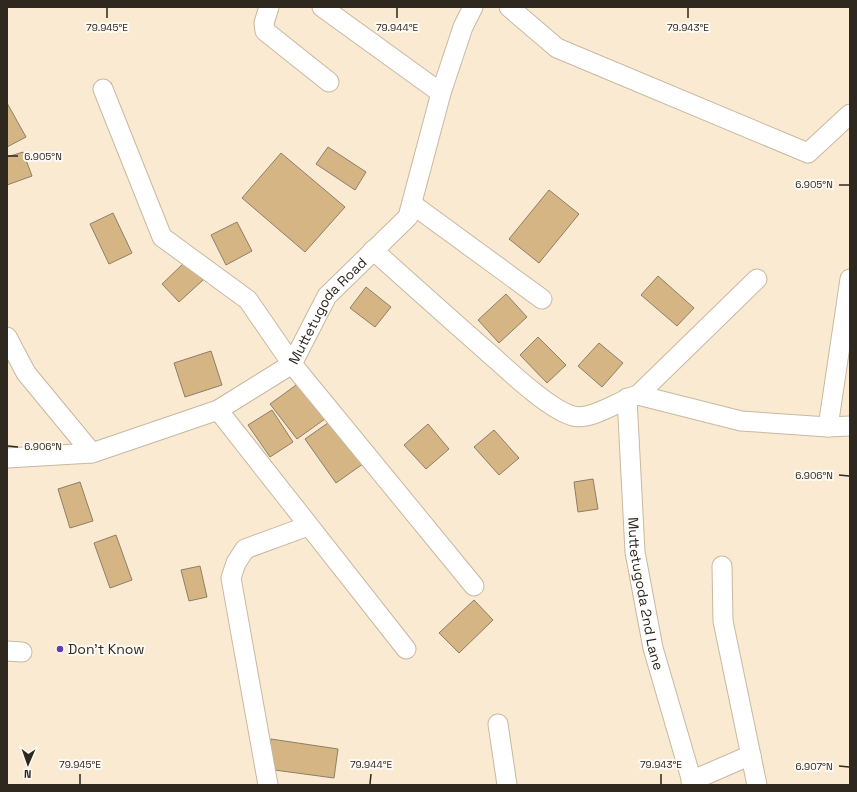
<svg xmlns="http://www.w3.org/2000/svg" width="857" height="792" font-family="'Space Grotesk',sans-serif">
<rect width="100%" height="100%" fill="#fbead2"/>
<g fill="#d6b584" stroke="#8d7e68">
<path d="M7,103L26,137L7,147Z"/>
<path d="M328,147L366,172L355,190L316,164Z"/>
<path d="M23,152L32,176L7,185V157Z"/>
<path d="M281,153L345,207L305,252L242,198Z"/>
<path d="M549,190L579,214L539,263L509,239Z"/>
<path d="M113,213L132,253L109,264L90,224Z"/>
<path d="M237,222L252,251L226,265L211,235Z"/>
<path d="M185,262L203,280L179,302L162,284Z"/>
<path d="M658,276L694,308L677,326L641,295Z"/>
<path d="M366,287L391,307L375,327L350,308Z"/>
<path d="M506,294L527,317L499,343L478,320Z"/>
<path d="M538,337L566,365L547,383L520,355Z"/>
<path d="M599,343L623,363L602,387L578,366Z"/>
<path d="M211,351L222,385L185,397L174,363Z"/>
<path d="M303,380L329,416L297,439L270,404Z"/>
<path d="M272,410L293,442L270,457L248,425Z"/>
<path d="M335,418L367,461L336,483L305,439Z"/>
<path d="M428,424L449,449L426,469L404,445Z"/>
<path d="M494,430L519,458L499,475L474,447Z"/>
<path d="M593,479L598,509L578,512L574,482Z"/>
<path d="M80,482L93,521L70,528L58,489Z"/>
<path d="M116,535L132,580L110,588L94,543Z"/>
<path d="M200,566L207,597L189,601L181,570Z"/>
<path d="M474,600L493,620L459,653L439,633Z"/>
<path d="M271,739L338,749L334,778L267,769Z"/>
</g>
<g fill="none" stroke-linecap="round" stroke-linejoin="round">
<g stroke="#c8b8a0" stroke-width="21">
<g id="minor">
<path d="M269,7L264,23L265,31L329,82"/>
<path d="M322,7L441,93"/>
<path d="M509,7L557,48L808,153L850,114"/>
<path d="M103,89L162,237L248,300L292,364L474,586"/>
<path d="M412,204L542,299"/>
<path d="M373,250C412,285 451,320 491,355C510,372 550,410 573,416C591,421 620,400 638,395L741,421L828,427L850,426"/>
<path d="M7,337L26,373L92,453"/>
<path d="M638,395L757,279"/>
<path id="s1" d="M627,398L635,552L653,648L693,785"/>
<path d="M218,410L406,649"/>
<path d="M828,427L850,279"/>
<path id="s2" d="M7,458L92,453L218,410L292,364L327,296L408,217L441,93L463,27L473,7"/>
<path d="M722,566L723,621L757,785"/>
<path d="M7,651L22,652"/>
<path d="M498,724L507,785"/>
<path d="M691,781L751,755"/>
<path d="M268,785L231,578L236,563L245,549L308,526"/>
</g>
</g>
<use href="#minor" stroke="#fff" stroke-width="19"/>
</g>
<path fill="none" stroke="#2e281e" stroke-width="1.5" d="M107,18V8M397,18V8M688,18V8M8,156H18M839,185H849M8,446L18,447M839,475L849,476M839,766L849,767M80,784V774M370,784L371,774M661,784V774"/>
<circle fill="#5e3db5" stroke="#fdfaf5" stroke-width="1.5" cx="60" cy="649" r="4"/>
<g text-anchor="middle" dominant-baseline="central" stroke-width="4" stroke-linejoin="round" paint-order="stroke">
<g font-size="14" fill="#2e281e" stroke="#fdfaf5">
<text stroke="none"><textPath href="#s2" startOffset="370">Muttetugoda Road</textPath></text>
<text stroke="none"><textPath href="#s1" startOffset="197">Muttetugoda 2nd Lane</textPath></text>
</g>
<g font-size="14" fill="#2e281e" stroke="#fdfaf5" text-anchor="start">
<text x="68" y="649">Don't Know</text>
</g>
</g>
<g font-size="10" text-anchor="middle" fill="#2e281e" stroke="#fdfaf5" stroke-width="4" stroke-linejoin="round" paint-order="stroke">
<text x="107" y="31">79.945°E</text>
<text x="397" y="31">79.944°E</text>
<text x="688" y="31">79.943°E</text>
<text x="43" y="160">6.905°N</text>
<text x="814" y="188">6.905°N</text>
<text x="43" y="450">6.906°N</text>
<text x="814" y="479">6.906°N</text>
<text x="80" y="768">79.945°E</text>
<text x="371" y="768">79.944°E</text>
<text x="661" y="768">79.943°E</text>
<text x="814" y="770">6.907°N</text>
</g>
<rect width="857" height="792" fill="none" stroke="#2e281e" stroke-width="16"/>
<g transform="translate(28 764) rotate(182)" stroke="#fdfaf5" stroke-width="3" paint-order="stroke">
<path d="M0-3L7 15L0 10L-7 15Z" fill="#2e281e"/>
<text y="-6" font-size="11" font-weight="bold" text-anchor="middle" fill="#2e281e">N</text>
</g>
</svg>
